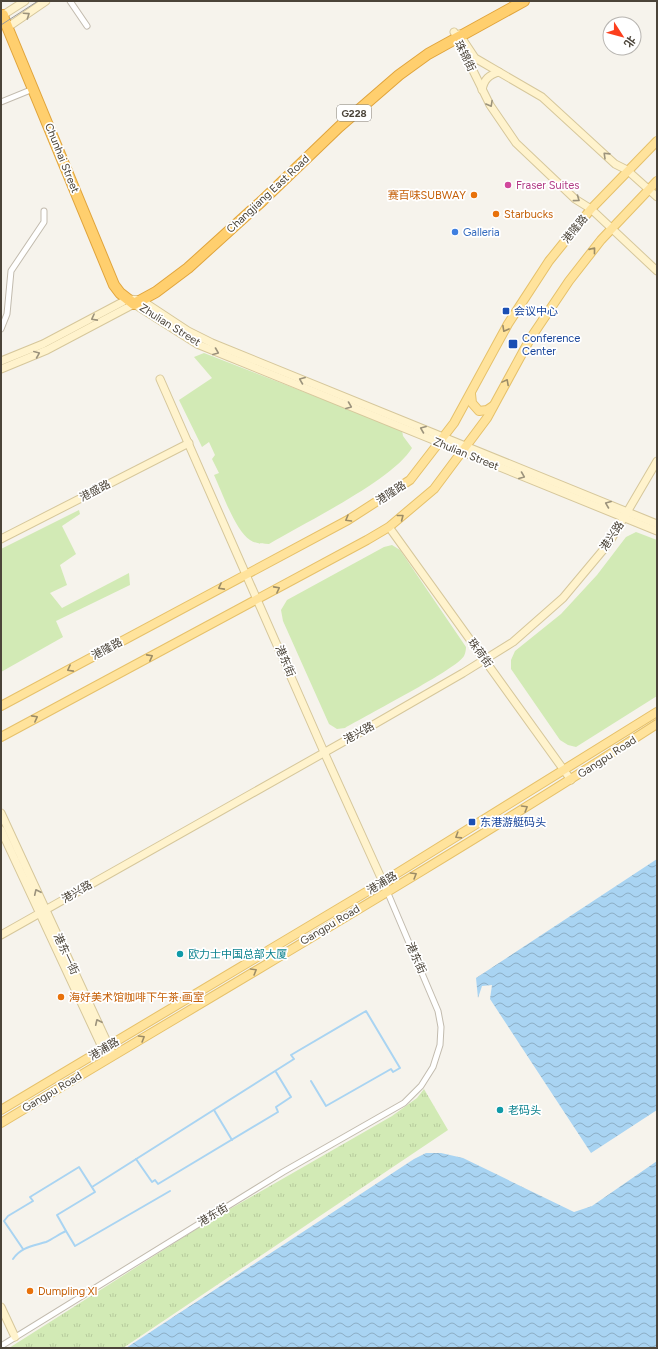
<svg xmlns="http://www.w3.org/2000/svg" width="658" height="1349" font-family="Figtree,'Noto Sans SC',sans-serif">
<defs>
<pattern id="park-tufts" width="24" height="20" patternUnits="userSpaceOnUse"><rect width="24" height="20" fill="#d2eab5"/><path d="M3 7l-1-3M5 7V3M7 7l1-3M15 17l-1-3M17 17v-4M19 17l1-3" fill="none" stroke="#b6ca9c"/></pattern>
<pattern id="water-waves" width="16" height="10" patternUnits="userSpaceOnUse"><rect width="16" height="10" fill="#a9d4f2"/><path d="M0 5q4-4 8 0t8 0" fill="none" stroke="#8caec5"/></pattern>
</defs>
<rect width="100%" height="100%" fill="#f6f3ec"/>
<g fill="#d2eab5">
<path d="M204,353L402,430L403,436L412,448C393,480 304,523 269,544C262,544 256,544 250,540C235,530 222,492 214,475L219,473L212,459L215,455L209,442L202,447L179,400L212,378L194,357Z"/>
<path d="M79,510L80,514L62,526L76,554L60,565L67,585L50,593L62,608L129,573L130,585L56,621L63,637L1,672V549Z"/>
<path d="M636,532L657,540V696L576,747L568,745L560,740L511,669V660L515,651L561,614L597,575L626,537Z"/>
<path d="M392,545L400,550L466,647C466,650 465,654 464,656C457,669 363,717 345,728L337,729L329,724L283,621L281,610L287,600L384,547Z"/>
</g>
<path fill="url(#park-tufts)" d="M424,1089L448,1130L123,1348H9L209,1221L392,1116L417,1098Z"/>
<g fill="url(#water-waves)">
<path d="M657,859V1110L591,1153L490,999L492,985L482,986L478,998L476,978Z"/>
<path d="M426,1153H441L463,1158L574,1212L592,1206L657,1161V1348H126L414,1159Z"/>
</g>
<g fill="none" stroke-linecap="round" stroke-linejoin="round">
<g stroke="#a9d4f2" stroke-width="2">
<path d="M214,1110L232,1140"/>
<path d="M136,1159L152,1182L155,1180L158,1184L278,1112L276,1107L291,1097L276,1072"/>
<path d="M92,1187L294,1059L291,1055L366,1011L400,1068L393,1072L391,1069L326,1106L311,1081"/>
<path d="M23,1249L4,1221L8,1216L33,1201L30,1197L79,1167L95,1192L57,1215L66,1231"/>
<path d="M13,1259C21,1247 33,1246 46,1242C53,1239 59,1234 66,1231L75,1246L170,1191"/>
</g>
<g stroke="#c2bbae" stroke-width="7">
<g id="street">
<path d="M70,1L87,26"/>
<path d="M1,102L33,89"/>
<path d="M1,329L7,314L11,271L44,222V211"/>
<path d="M1,1346L283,1172L404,1103L421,1086L433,1067L440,1045L441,1027L438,1011L387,891"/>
</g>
</g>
<g stroke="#d6c79b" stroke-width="9">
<g id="secondary">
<path d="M1,14L3,15L25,1"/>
<path d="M8,27L46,1"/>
<path d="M454,32L490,105L516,143L575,199L591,209L657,271"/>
<path d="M459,34L475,58L542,97L615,164L627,170L657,197"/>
<path d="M482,90C484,79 489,75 499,72"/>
<path d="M1,361L43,344L128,299L141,300L188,331L212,343L657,524"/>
<path d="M1,369L47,350L134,304L197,344L657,531"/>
<path d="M160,379L324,752L387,891"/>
<path d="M389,527L571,780"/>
<path d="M1,539L189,443"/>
<path d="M1,813L113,1055L107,1058L1,830"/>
<path d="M1,935L366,729L463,673L513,642L563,598L609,543L657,461"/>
<path d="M1,1307L15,1337"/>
</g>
</g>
<g stroke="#e6c16a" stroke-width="10">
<g id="primary">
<path d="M471,394L472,403L479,411L487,410L493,406"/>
<path d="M1,706L348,520L410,480L454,423L508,324L549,261L591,209L657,141"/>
<path d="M1,737L367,540L389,527L434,489L487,418L530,339L569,281L601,240L657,181"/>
<path d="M1,1110L383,882L657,712"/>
<path d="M1,1123C220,991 442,863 657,724"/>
</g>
</g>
<g stroke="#e0a43c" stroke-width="12">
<path id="highway" d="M1,16L3,15L4,19L114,285L120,293L134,304L156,292L188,268L262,201L339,127L399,75L428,54L524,1"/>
</g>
<use href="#street" stroke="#fff" stroke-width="5"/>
<use href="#secondary" stroke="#fff3cd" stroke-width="7"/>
<use href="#primary" stroke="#ffe39c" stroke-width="8"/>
<use href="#highway" stroke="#ffcf6e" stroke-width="10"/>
<path stroke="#9a9a9a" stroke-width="1" d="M1,25L38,1"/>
</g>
<defs><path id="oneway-chevron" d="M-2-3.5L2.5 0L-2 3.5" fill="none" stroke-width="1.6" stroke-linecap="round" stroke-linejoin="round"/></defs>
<g stroke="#9c937c">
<use href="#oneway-chevron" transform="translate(27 15) rotate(-34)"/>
<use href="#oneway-chevron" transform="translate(490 104) rotate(61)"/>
<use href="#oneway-chevron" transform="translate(606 155) rotate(-136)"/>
<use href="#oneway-chevron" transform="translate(577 199) rotate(36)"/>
<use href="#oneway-chevron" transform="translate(94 318) rotate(152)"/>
<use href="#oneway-chevron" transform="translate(216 352) rotate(22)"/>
<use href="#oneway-chevron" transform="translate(37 354) rotate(-23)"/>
<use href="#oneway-chevron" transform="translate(302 380) rotate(-158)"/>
<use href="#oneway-chevron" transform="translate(349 406) rotate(22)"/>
<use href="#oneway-chevron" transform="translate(423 429) rotate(-158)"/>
<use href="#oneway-chevron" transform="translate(522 476) rotate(22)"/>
<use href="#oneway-chevron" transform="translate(608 504) rotate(-158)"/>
<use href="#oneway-chevron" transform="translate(37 892) rotate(-115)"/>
<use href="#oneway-chevron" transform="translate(98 1022) rotate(-115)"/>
</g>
<g stroke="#9c8c66">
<use href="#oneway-chevron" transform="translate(593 250) rotate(-51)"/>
<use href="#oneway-chevron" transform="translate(505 329) rotate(119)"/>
<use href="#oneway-chevron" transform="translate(506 382) rotate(-62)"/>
<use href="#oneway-chevron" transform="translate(401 517) rotate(-38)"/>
<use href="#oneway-chevron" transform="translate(348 519) rotate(150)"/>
<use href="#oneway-chevron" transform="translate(221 587) rotate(152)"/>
<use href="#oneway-chevron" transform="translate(277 589) rotate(-28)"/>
<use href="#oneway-chevron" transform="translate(150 657) rotate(-28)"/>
<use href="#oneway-chevron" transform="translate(70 669) rotate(152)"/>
<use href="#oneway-chevron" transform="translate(35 718) rotate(-28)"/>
<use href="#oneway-chevron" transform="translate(525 808) rotate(-31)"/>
<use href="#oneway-chevron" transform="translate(458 836) rotate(148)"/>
<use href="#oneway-chevron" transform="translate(414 875) rotate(-31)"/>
<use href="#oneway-chevron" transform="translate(254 971) rotate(-31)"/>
<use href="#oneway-chevron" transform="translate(142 1038) rotate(-31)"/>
</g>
<circle fill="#d1479c" stroke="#fff" stroke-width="1.5" cx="508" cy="185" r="4"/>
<g fill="#e8710a" stroke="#fff" stroke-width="1.5">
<circle cx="474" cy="195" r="4"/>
<circle cx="496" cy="214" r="4"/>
<circle cx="61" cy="997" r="4"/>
<circle cx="30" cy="1291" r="4"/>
</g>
<circle fill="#3f7fe0" stroke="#fff" stroke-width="1.5" cx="455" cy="232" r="4"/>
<g fill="#1a4fb4" stroke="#fff" stroke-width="1.5">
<rect x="502" y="307" width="8" height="8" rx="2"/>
<rect x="508" y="339" width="10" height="10" rx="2"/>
<rect x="468" y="818" width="8" height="8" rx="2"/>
</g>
<g fill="#0f9aa8" stroke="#fff" stroke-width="1.5">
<circle cx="180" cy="954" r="4"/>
<circle cx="500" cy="1110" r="4"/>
</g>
<g text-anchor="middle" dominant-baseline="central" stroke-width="3.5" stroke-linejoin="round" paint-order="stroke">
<rect fill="#fff" stroke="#817c74" stroke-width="1" x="337" y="105" width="34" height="16" rx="3"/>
<g font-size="10" font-weight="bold" fill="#4b4439">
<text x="354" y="113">G228</text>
</g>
<g font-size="11" fill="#4b4439" stroke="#fff">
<text transform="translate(465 56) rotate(64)">珠锦街</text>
<text transform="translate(62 158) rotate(68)">Chunhai Street</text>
<text transform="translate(268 194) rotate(-43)">Changjiang East Road</text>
<text transform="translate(575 229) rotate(-51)">港隆路</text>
<text transform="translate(170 325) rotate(32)">Zhulian Street</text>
<text transform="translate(466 454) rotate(22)">Zhulian Street</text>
<text transform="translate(95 491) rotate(-27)">港盛路</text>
<text transform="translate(391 493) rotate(-33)">港隆路</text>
<text transform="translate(612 536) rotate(-56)">港兴路</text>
<text transform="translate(107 649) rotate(-28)">港隆路</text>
<text transform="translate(480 653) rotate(54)">珠荷街</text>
<text transform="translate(285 661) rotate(67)">港东街</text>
<text transform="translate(359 733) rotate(-29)">港兴路</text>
<text transform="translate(607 757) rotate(-33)">Gangpu Road</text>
<text transform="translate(382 883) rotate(-31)">港浦路</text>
<text transform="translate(77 892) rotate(-30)">港兴路</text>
<text transform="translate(330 925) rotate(-31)">Gangpu Road</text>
<text transform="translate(66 954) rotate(65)">港东一街</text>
<text transform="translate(416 958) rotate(66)">港东街</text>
<text transform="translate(104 1049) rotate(-31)">港浦路</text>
<text transform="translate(52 1092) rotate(-31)">Gangpu Road</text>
<text transform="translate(213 1215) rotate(-31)">港东街</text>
</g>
<g font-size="11" fill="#b23c85" stroke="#fff" text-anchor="start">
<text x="516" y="185">Fraser Suites</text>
</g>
<g font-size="11" fill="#c56008" stroke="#fff" text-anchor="start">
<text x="466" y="195" text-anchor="end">赛百味SUBWAY</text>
<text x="504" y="214">Starbucks</text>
<text x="69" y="997">海好美术馆咖啡下午茶·画室</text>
<text x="38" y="1291">Dumpling XI</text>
</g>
<g font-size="11" fill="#366cbe" stroke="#fff" text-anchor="start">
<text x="463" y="232">Galleria</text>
</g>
<g font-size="11" fill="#164399" stroke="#fff" text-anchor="start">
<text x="514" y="311">会议中心</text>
<text x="522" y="338">Conference<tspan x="522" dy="13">Center</tspan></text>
<text x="480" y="822">东港游艇码头</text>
</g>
<g font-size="11" fill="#0d838f" stroke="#fff" text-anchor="start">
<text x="188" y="954">欧力士中国总部大厦</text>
<text x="508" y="1110">老码头</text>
</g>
</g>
<rect width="658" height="1349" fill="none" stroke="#4b4439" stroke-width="4"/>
<g transform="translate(622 36) rotate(126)"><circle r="19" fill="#ffffff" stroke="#b7b4b0"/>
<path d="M0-3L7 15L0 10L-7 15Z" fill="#fc3f1d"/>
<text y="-6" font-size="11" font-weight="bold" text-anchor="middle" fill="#4b4439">北</text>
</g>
</svg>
